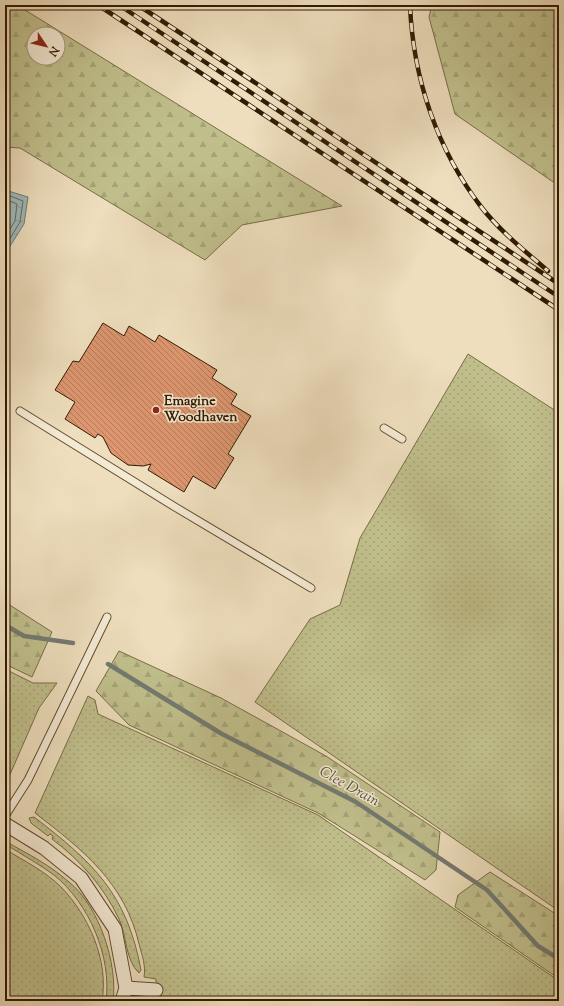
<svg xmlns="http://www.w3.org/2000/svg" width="564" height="1006" font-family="'Sorts Mill Goudy',serif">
<defs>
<pattern id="grass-dots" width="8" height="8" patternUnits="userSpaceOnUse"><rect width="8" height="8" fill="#c0bf8c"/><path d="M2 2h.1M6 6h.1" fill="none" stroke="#a5a477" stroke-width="1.8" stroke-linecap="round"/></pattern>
<pattern id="forest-firs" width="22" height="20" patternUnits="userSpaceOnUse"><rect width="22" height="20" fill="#c0bf8c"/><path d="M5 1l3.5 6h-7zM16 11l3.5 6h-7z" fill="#a5a477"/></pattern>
<pattern id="water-ripples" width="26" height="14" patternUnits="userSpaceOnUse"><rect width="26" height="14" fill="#9fb9bc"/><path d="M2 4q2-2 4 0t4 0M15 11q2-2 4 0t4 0" fill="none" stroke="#899ea0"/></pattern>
<pattern id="building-back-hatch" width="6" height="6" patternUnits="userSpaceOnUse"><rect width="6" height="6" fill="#dd966f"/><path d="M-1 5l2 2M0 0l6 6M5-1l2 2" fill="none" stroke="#b47a59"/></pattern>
</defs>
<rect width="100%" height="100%" fill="#eedebd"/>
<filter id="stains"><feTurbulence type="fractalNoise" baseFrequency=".005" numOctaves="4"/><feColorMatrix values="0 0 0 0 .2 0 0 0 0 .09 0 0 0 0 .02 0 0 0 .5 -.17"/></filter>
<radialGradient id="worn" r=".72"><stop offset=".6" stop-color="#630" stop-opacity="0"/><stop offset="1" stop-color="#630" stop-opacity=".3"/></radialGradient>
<g fill="url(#grass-dots)" stroke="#786d46">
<path d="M468,354L559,413V911L255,702L310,619L340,605L360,538Z"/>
<path d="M5,669L33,683H57L39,708L8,779L5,783Z"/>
<path d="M88,696L95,700L98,714L318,815L559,981V1001H146L156,999V979L144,977C146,966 142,955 139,944C125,883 83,850 35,813Z"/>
<path d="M34,817C93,862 127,894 141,970L139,973C125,960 127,936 119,919C104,887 80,860 52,839L53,836L50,834L48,836L31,823L29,818Z"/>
<path d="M5,841C28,854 50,865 69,882C99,906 118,964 113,1001H106C112,957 89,903 54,875C39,864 21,854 5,844Z"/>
<path d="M5,849C24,861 45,871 61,887C89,916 109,961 102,1001H5Z"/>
</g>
<g fill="url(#forest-firs)" stroke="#786d46" fill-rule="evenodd">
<path d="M5,5H17L342,206L242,225L205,260L20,148L5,147ZM34,34H58V58H34Z"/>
<path d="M432,5H559V186L455,114L429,17Z"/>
<path d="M5,602L52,632L32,677L5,664Z"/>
<path d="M119,651L221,698L326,756L440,832L436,870L425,880L318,813L129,725L96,691Z"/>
<path d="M490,872L559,916V979L455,907L458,895Z"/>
</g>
<path fill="url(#water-ripples)" stroke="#737a71" d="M5,190L28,197L24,224L5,254Z"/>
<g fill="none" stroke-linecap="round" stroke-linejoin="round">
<g stroke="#686a5e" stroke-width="1">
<path d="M5,194L23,201L20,222L5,247"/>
<path d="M5,199L17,204L15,221L5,237"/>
</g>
<g stroke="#737a71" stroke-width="4.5">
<path d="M5,625L24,636L73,643"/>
<path d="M108,664L222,734L356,802L487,890L538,946L559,959"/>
</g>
</g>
<path fill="url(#building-back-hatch)" stroke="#311b00" d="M103,323L124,336L129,326L155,342L159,335L217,370L212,378L237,394L231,404L251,416L228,454L234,458L215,489L193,476L184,492L148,470L151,464L143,466L128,465L111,453L103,437L98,434L95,438L65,419L75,402L55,390L73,361L79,362Z"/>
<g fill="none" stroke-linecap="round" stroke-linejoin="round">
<g stroke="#604c2f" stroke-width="9">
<g id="service">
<path d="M20,411L175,507L311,588"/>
<path d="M384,428L402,439"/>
<path d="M5,816L28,780L107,617"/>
</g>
</g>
<g stroke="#604c2f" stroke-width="15">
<g id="minor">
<path d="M5,824L44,848L81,878L115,929L126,988L122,1001"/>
<path d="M126,988L156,990"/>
</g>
</g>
<use href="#service" stroke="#f4ead4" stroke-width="7"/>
<use href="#minor" stroke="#f4ead4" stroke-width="13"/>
<g stroke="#311b00" stroke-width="4.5">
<g id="rail">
<path d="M98,5L559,310"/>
<path d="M119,5L559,297"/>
<path d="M138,5L559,284"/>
<path d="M410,5C413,78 437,150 482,208C501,232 525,251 548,271"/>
</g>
</g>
<use href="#rail" stroke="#f4ead4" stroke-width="3" stroke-dasharray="9" stroke-linecap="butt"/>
</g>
<circle fill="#8f2418" stroke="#f4ead4" stroke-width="1.5" cx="156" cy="410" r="4"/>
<g text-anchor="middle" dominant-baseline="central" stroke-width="3" stroke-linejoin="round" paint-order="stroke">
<g font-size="14" font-weight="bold" fill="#311b00" stroke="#f4ead4" text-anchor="start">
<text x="164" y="402">Emagine<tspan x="164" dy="16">Woodhaven</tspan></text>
</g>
<g font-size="15" font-style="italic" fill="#585242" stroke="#f4ead4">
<text transform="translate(349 787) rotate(29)">Clee Drain</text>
</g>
</g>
<rect width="564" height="1006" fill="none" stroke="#eedebd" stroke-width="20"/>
<rect x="6" y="6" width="552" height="994" fill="none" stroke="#311b00" stroke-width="2"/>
<rect x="10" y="10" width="544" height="986" fill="none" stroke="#311b00"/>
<g transform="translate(46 46) rotate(125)"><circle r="19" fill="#f4ead4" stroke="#a6977f"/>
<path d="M0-3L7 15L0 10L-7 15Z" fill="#8f2418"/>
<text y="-6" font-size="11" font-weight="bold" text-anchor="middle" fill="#311b00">N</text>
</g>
<rect width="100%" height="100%" filter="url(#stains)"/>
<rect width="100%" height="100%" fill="url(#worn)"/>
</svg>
